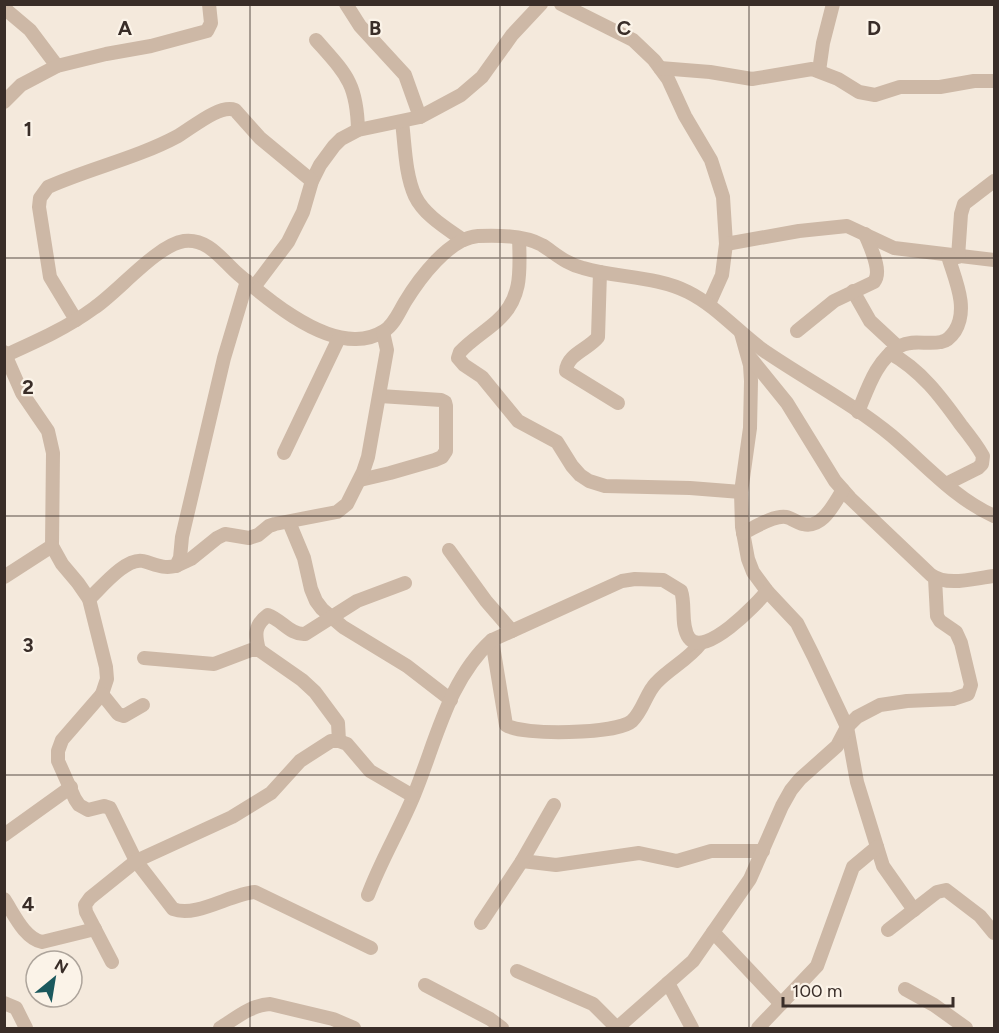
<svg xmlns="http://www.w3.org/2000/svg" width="999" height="1033" font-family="Figtree,sans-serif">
<rect width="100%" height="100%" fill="#f4e9dc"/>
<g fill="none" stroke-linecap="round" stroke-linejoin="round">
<g stroke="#cdb8a6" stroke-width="14">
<path d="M346,4L360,26L405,75L420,117"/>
<path d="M561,4L633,40L654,60L668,79L685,116L711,160L723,197L726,244L722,275L709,304"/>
<path d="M4,8L30,30L57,66"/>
<path d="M316,40C346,74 357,83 358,130"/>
<path d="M660,68L710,72L752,79L812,69L838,79L859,92L875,95L900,87H940L974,81H994"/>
<path d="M819,71L823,43L833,4"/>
<path d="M4,102L21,85L57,66L106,54L151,46L207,31L211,23L209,4"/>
<path d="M402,122C405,145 405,174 415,196C424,215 446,228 463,240"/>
<path d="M519,238C520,270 523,298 497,321C485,332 471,340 460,352L458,358L464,365L482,377L518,421L557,442L572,466L580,475L589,481L605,486L690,488L741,492"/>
<path d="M726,244L799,231L847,226L894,248L994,260"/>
<path d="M958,257L961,214L964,204L994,181"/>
<path d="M600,272L598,337C589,349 567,354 566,371L618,403"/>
<path d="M254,287L288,242L303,212L312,181L320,165L334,146L341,139L358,130L420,117L461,95L482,77L512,35L541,4"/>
<path d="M853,291L870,321L898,347"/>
<path d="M76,320L50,277L39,207L40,198L48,187C91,168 137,158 178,136C193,127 220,104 235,110L260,138L312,181"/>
<path d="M797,331L834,301L874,282C883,271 870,247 865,234"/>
<path d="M741,333L750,365L751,381L750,428L741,492L742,527L748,559L753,572L767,591L797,623L813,655L847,727L857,782L883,866L914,910"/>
<path d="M4,352L22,393L48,431L53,453L52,546L62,564L78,583L89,599L106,667L107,679L102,694L62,740L58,751V761L75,799L79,805L88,810L104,806L110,808L136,861L173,909C196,918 230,894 255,892L371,948"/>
<path d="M890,353C921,370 941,397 961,425C969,435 977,445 983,456L982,464L978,468L946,484"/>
<path d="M4,356C35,342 67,328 94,308C118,292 157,245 184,241C208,238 222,260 238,274C267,299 316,340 356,339C365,339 376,336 384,331C394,325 399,312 405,302C419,279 449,238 478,236C498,235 524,235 542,245C556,254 566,264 583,268C617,278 656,276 688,292C716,306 737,331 763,350C805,379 852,403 892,436C925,464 954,498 994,516"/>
<path d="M749,356L787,403L835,481L850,498L931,575C948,587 975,578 994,576"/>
<path d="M858,412C868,388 876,360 900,346C913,339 927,345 941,342C947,341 951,337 955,331C969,308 955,280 948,256"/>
<path d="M284,453L339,338"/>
<path d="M360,480L390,473L435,460L442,457L446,451V406L445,402L441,400L380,396"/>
<path d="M289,522L304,558L311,589L316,601L322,609L343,627L407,666L451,700"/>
<path d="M743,533C754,528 773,515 786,517C792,518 797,523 803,524C823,529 834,503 843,490"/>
<path d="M449,550L486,601L512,631"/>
<path d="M176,566L191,559L217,538L225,534L249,538L258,535L269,526L275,524L337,512L347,504L363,472L368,457L387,350L383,332"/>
<path d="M4,577L52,546"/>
<path d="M89,599C101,588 126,557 143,561C155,564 162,569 176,566L180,558L182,537L224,358L247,281"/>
<path d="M492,640L506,725C521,736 618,734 632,721C643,711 646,693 656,683C670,668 688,660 701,643"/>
<path d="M259,650C255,635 254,625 268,615C282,620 290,635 305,634L357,601L405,583"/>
<path d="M144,658L214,664L251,650H259L302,680L315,692L338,723L339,741"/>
<path d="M102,694L118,714L124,716L143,705"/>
<path d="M4,835L71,787"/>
<path d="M522,861L556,865L639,853L677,861L711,851H763"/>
<path d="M368,895C381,860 400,829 414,795C436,742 448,680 492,640L622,581L635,579L663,580L681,591C686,605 680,625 689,638C704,659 757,604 767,591"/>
<path d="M4,899C14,914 24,938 42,942L95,929"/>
<path d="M481,923L522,861L554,805"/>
<path d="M888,930L937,892L946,890L980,916L994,933"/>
<path d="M713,932L781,1004"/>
<path d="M112,962L86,912L85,905L90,898L136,861L232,817L271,793L300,761L331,741H339L347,744L370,771L413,796"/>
<path d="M517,971L593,1004L617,1028"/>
<path d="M668,983L692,1028"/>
<path d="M425,985L490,1019L502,1028"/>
<path d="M905,989L934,1005L966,1028"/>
<path d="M4,1003L16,1008L26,1028"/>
<path d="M220,1028C236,1018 251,1005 270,1004L333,1019L354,1028"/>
<path d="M617,1028L693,961L750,879L782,806L791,790L800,779L837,746L847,727L857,717L880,705L907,701L953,699L968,694L971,685L961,643L956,632L940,621L937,616L935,578"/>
<path d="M758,1028L817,966L853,867L877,847"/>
</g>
</g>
<path fill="none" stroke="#392d28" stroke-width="1.5" stroke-opacity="0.55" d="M250,4V1028M500,4V1028M749,4V1028M4,258H994M4,516H994M4,775H994"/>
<g font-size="20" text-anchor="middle" font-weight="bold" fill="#392d28" stroke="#fbf3e8" stroke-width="4.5" stroke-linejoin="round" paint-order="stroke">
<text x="125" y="35">A</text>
<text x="375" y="35">B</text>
<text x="624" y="35">C</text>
<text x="874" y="35">D</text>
<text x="28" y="136">1</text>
<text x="28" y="394">2</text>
<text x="28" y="652">3</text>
<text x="28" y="911">4</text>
</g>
<rect width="999" height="1033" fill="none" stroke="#392d28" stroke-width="12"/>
<g transform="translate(54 979) rotate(30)"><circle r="28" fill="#fbf3e8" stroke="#ada49b" stroke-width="1.5"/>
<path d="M0-4.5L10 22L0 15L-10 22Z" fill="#1a585d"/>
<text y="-9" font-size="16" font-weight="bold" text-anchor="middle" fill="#392d28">N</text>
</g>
<path d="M783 997v9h170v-9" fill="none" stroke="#392d28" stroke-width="3"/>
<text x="792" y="997" font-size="18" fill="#392d28" stroke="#fbf3e8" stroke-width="4.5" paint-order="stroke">100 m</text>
</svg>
